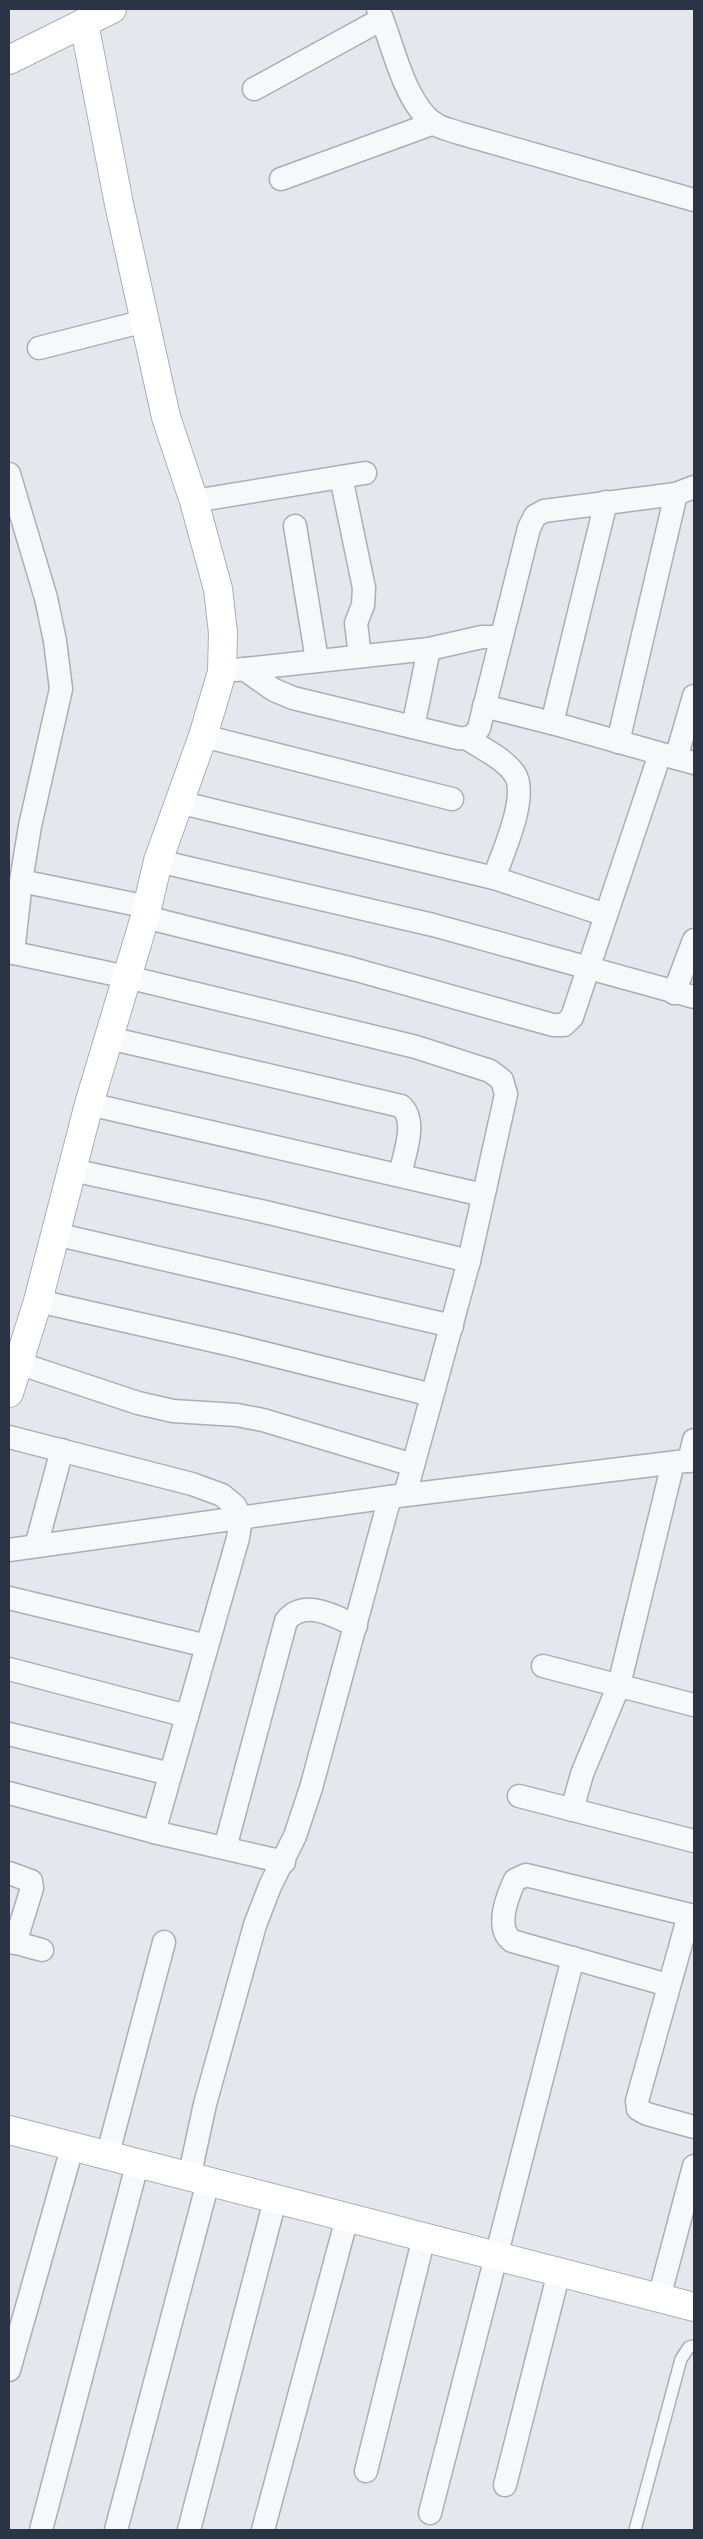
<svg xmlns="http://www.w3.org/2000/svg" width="703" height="2539" font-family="Karla,sans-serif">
<rect width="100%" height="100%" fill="#e4e7ec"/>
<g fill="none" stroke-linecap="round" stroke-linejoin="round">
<g stroke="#a9aeb7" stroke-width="14">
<path id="lane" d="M635,2530L681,2359L689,2347L694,2346"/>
</g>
<g stroke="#a9aeb7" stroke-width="25">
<g id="street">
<path d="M378,9C393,43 403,100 433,123C440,128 451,130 459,133L694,200"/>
<path d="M254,89L382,19"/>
<path d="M281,179L434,123"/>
<path d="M39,348L145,321"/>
<path d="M9,474L46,598L55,641L61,689L30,826L21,881L13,953"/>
<path d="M341,477L364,588L363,605L356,623L360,656"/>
<path d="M194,501L365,473"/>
<path d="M295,526L317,660"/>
<path d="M244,669L274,690L293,698L458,738C469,739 473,737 479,728L529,528L535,516L544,511L676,494L694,487"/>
<path d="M236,670L429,649L482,637H501"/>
<path d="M484,706L552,723L694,763"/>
<path d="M552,723L606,502"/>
<path d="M413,727L429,649"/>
<path d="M203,736L452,799"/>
<path d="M468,739C483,749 503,758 514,773C530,795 502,854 494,878"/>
<path d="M618,742L676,494"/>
<path d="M676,758L694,696"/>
<path d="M178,802L494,878L606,915"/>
<path d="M158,861L433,925L694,997"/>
<path d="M21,881L148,907"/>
<path d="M145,917L353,969L553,1025H564L572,1017L660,754"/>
<path d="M9,952L127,977L416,1047L490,1071L502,1080L506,1094L503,1108L469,1261L405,1495"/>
<path d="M674,993L694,940"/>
<path d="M109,1038L401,1106C418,1121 404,1154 400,1175"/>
<path d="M89,1104L483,1195"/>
<path d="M72,1170L265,1212L469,1261"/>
<path d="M55,1234L452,1326"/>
<path d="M38,1301L232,1345L432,1395"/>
<path d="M18,1363L138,1403L173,1411L237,1415L263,1420L413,1465"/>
<path d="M9,1437L192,1484L222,1495L235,1506L241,1518L238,1538L154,1832"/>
<path d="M689,1461L694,1440"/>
<path d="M36,1546L62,1450"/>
<path d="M9,1550L390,1497L694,1460"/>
<path d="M9,1598L207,1646"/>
<path d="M543,1666L694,1705"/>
<path d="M9,1669L187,1716"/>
<path d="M9,1734L170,1774"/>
<path d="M9,1793L154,1832L284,1862"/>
<path d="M519,1796L694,1841"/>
<path d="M572,1810L582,1774L619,1685L673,1463"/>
<path d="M225,1848L286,1621C304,1598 335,1616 356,1626"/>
<path d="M9,1873L31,1881L32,1888L15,1943"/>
<path d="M689,1915L637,2101L638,2109L647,2114L694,2127"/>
<path d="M9,1941L42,1950"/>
<path d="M668,1985L512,1941C495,1928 507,1897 515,1880L526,1875L694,1916"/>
<path d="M107,2157L164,1942"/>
<path d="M189,2178L205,2104L255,1925L270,1886L295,1836L311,1788L390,1497"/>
<path d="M659,2298L694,2166"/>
<path d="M9,2370L72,2148"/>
<path d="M366,2471L424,2237"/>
<path d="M505,2485L559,2272"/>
<path d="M430,2513L573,1958"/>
<path d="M41,2530L137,2165"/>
<path d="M116,2530L208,2182"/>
<path d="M189,2530L275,2200"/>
<path d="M263,2530L347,2218"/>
</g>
</g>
<g stroke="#a9aeb7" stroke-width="30">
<g id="secondary">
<path d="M9,60L112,9"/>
<path d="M9,1393L38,1301L89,1104L145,917L158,861L203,736L222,672L223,633L218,589L194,501L166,417L119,204L84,23"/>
<path d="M9,2130L694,2307"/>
</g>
</g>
<use href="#lane" stroke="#f7f8fa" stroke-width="11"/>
<use href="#street" stroke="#f7f8fa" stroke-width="22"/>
<use href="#secondary" stroke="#fff" stroke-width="28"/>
</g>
<rect width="703" height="2539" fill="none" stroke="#2b3445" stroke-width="20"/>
</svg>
